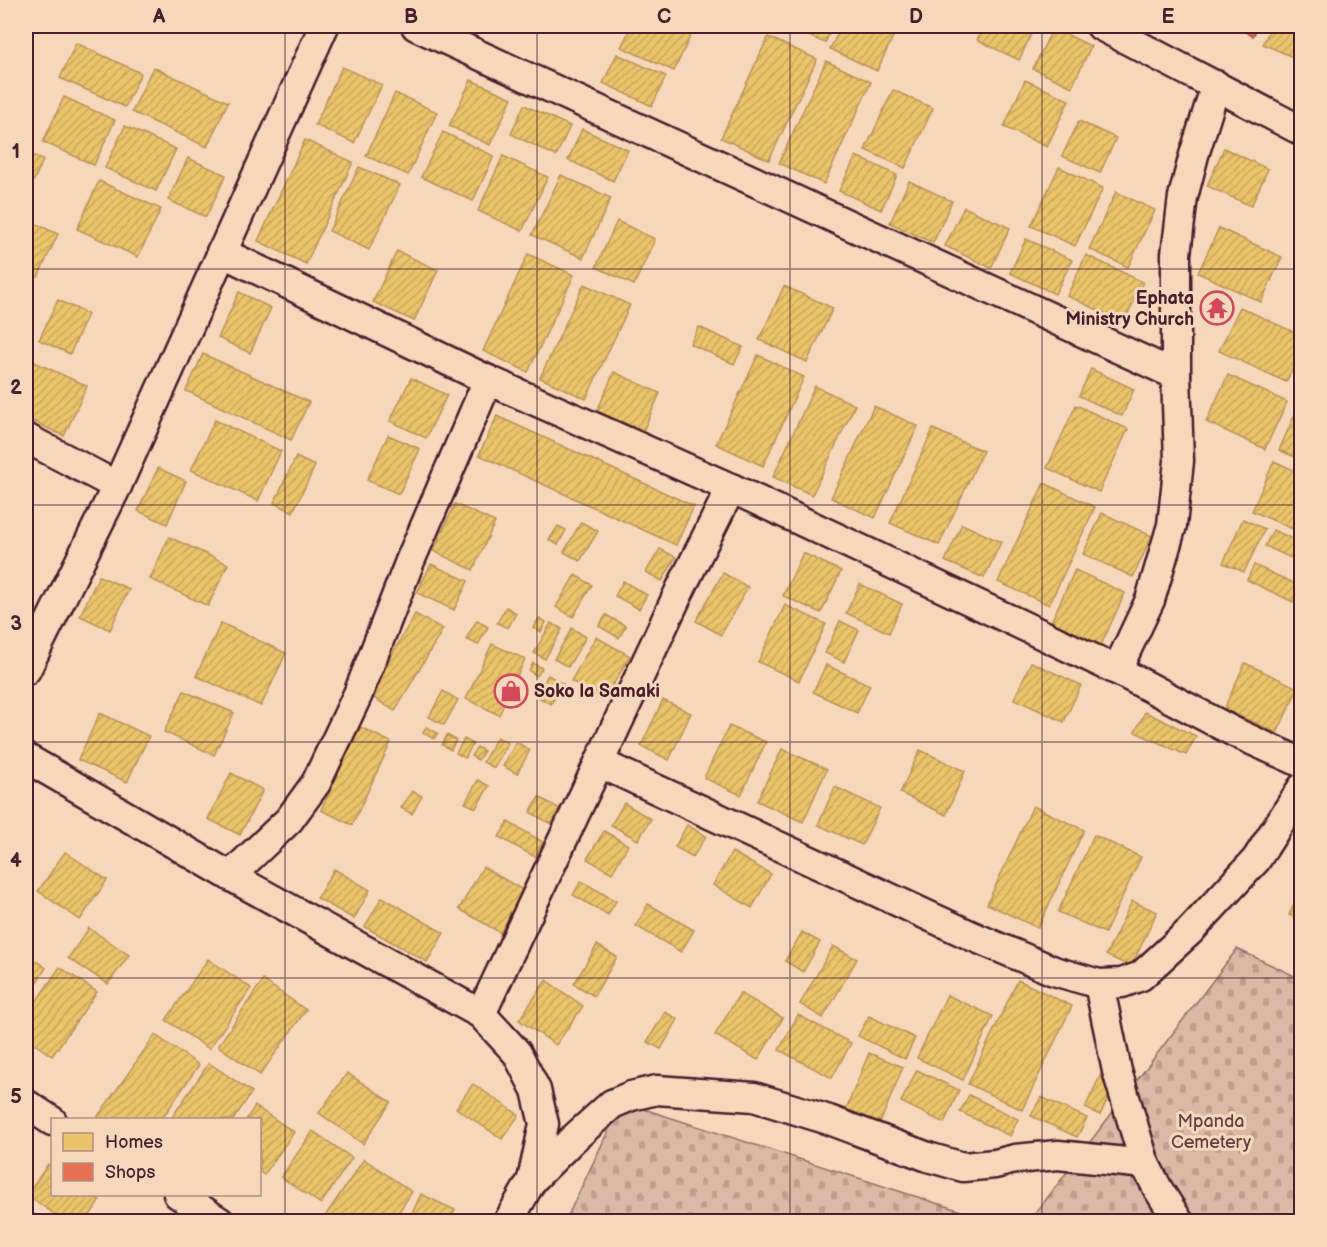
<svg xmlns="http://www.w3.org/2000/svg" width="1327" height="1247" font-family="'Balsamiq Sans',sans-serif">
<defs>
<pattern id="cemetery-stones" width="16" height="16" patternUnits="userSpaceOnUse" patternTransform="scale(1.5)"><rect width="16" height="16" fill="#d9baa4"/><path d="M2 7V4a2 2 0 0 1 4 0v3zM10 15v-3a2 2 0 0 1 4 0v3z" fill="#bc9f8d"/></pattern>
<pattern id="homes-hatch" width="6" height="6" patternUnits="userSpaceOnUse" patternTransform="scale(1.5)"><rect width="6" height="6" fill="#e9c46a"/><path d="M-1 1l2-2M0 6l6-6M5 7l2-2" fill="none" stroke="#c9a85c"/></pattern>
<pattern id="shops-hatch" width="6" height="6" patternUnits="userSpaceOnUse" patternTransform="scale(1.5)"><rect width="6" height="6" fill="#e76f51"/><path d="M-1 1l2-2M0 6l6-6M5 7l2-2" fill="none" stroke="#bd5b43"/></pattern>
</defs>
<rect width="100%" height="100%" fill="#f5d8bc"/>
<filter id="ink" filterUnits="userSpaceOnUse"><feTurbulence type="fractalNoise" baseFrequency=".0167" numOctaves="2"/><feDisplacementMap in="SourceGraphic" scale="12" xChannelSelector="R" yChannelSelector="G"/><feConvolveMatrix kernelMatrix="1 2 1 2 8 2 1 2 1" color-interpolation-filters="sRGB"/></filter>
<g filter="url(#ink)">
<g fill="url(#cemetery-stones)" stroke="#926c68" stroke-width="1.5">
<path d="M1237,949L1301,979V1221L1029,1222Z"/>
<path d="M622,1102L992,1221L565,1222Z"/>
</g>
<g fill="url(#homes-hatch)" stroke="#b99257" stroke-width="1.5">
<path d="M632,26H695L674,71L621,47Z"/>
<path d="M786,26H833L825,43Z"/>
<path d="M842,26H898L877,71L830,49Z"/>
<path d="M984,26H1035L1019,60L977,40Z"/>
<path d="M1271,26H1302V61L1263,44Z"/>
<path d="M1053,28L1091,46L1072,87L1033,69Z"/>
<path d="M768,37L817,59L769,160L721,138Z"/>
<path d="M76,43L141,73L125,107L60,78Z"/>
<path d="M617,54L666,76L652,106L603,83Z"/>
<path d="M826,61L871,82L824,184L779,163Z"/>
<path d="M153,67L228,102L207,147L132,112Z"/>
<path d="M342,67L382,85L354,143L315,125Z"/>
<path d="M471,80L512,98L490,145L449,126Z"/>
<path d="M1025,80L1069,100L1047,147L1004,127Z"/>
<path d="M893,90L933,108L905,168L865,150Z"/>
<path d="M395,93L437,112L408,175L366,156Z"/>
<path d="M64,97L115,120L94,165L43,142Z"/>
<path d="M524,105L570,126L556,156L511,134Z"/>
<path d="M1079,121L1116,138L1100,173L1062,156Z"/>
<path d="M125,126L176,149L156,191L105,168Z"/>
<path d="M582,129L628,150L613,181L568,160Z"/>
<path d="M443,132L494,156L473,201L421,177Z"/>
<path d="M305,140L353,162L306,264L258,241Z"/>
<path d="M1224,148L1268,169L1251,206L1207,186Z"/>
<path d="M26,152L43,160L26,198Z"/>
<path d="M503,156L548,177L522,231L478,211Z"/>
<path d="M856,156L897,175L881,210L839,191Z"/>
<path d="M188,158L226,175L206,217L168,200Z"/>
<path d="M359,167L400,185L369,250L329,231Z"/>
<path d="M1059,167L1103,188L1075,246L1031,226Z"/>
<path d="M561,175L611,198L583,258L532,235Z"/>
<path d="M99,181L161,209L138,257L77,229Z"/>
<path d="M909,181L952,201L933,243L890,223Z"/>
<path d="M1116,192L1155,210L1128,267L1089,249Z"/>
<path d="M964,207L1010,228L991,268L945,246Z"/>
<path d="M26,219L58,234L38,277L26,271Z"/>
<path d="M617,221L655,239L634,285L596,267Z"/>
<path d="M1219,228L1282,257L1261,302L1198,273Z"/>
<path d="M1026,239L1072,260L1055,294L1010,273Z"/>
<path d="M397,251L438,270L414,321L373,302Z"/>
<path d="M528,254L574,275L528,372L483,351Z"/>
<path d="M1086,255L1143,282L1124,322L1067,296Z"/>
<path d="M584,284L630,305L586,399L540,378Z"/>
<path d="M784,286L833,308L807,362L759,340Z"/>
<path d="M239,292L271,308L250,353L218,338Z"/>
<path d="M58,300L88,314L70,354L39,340Z"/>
<path d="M1240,307L1302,336V350L1286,382L1219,351Z"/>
<path d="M699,327L743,347L734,364L690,344Z"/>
<path d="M203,354L309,402L291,440L186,391Z"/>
<path d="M758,355L804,377L763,466L716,444Z"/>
<path d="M26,358L87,386L64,436L26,418Z"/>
<path d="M1091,369L1134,389L1122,416L1079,396Z"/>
<path d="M614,372L660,393L643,431L597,411Z"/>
<path d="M1228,375L1287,402L1265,449L1206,422Z"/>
<path d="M411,378L447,395L426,438L390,421Z"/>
<path d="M815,386L855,405L812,495L773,477Z"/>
<path d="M1076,405L1128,429L1099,492L1047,468Z"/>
<path d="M874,406L918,426L875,518L831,498Z"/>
<path d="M1296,412L1302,414V460L1279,450Z"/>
<path d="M497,416L694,506L676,545L479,455Z"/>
<path d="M215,420L281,451L258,501L191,470Z"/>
<path d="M933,429L983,451L939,545L890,523Z"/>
<path d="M388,435L420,449L399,494L367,480Z"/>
<path d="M296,457L315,466L293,512L274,503Z"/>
<path d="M1274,461L1302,474V533L1252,511Z"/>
<path d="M158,468L186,481L167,524L138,511Z"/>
<path d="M1044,483L1095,507L1049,605L998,582Z"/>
<path d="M455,504L495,522L473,570L433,551Z"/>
<path d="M1102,513L1152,536L1133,577L1083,554Z"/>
<path d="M1243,519L1265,529L1244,572L1223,563Z"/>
<path d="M581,522L598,531L580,561L564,552Z"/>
<path d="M962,524L1001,542L984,578L945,561Z"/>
<path d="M558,526L566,530L558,545L549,540Z"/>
<path d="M1273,530L1302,543V563L1265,546Z"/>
<path d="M169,537L228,564L208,606L150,579Z"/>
<path d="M660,549L676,557L662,581L646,572Z"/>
<path d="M803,553L841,571L821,613L783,596Z"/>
<path d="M431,564L468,581L454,610L417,593Z"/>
<path d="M1254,565L1300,586L1293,602L1247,580Z"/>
<path d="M1075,570L1125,593L1101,645L1051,622Z"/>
<path d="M723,573L748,587L721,635L696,621Z"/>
<path d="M575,575L592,585L573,617L556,607Z"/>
<path d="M99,576L129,589L110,630L80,616Z"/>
<path d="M623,581L647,595L639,609L615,596Z"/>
<path d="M860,584L902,604L889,633L846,613Z"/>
<path d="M785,605L826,624L799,681L758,662Z"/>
<path d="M506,607L516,613L508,628L497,623Z"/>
<path d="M415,614L443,629L395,711L369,695Z"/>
<path d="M606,615L626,626L619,638L599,626Z"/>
<path d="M539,618L546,622L541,632L533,628Z"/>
<path d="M477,620L488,627L478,645L466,639Z"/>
<path d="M840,621L859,630L844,662L825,653Z"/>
<path d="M221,623L286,653L261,706L196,676Z"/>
<path d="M551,623L562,629L545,659L534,653Z"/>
<path d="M572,628L586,637L568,667L554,659Z"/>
<path d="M596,637L630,656L604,700L571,681Z"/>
<path d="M492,644L525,659L499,715L466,699Z"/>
<path d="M1031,662L1081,685L1064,722L1014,699Z"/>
<path d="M533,663L542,668L537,676L529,671Z"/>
<path d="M1245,663L1298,688L1277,733L1224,709Z"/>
<path d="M826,665L870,685L857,713L813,692Z"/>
<path d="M548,675L563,684L551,704L536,696Z"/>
<path d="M184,691L234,713L214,755L164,732Z"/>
<path d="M443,691L458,700L444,725L429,717Z"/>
<path d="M663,700L691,713L669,760L641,746Z"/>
<path d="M1145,712L1196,736L1186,755L1135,732Z"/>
<path d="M100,713L149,736L127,782L78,760Z"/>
<path d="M729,726L766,742L741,795L704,778Z"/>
<path d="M360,727L391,742L352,825L321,810Z"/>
<path d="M426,727L438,733L434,739L423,733Z"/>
<path d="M447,735L456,740L451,750L442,745Z"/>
<path d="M497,737L508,743L494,768L483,762Z"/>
<path d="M464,739L473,744L465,758L456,753Z"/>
<path d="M516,742L530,750L517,774L503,766Z"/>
<path d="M477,747L484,751L478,760L471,756Z"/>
<path d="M782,749L827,769L803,822L757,801Z"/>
<path d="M920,750L965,771L946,815L900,793Z"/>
<path d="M231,773L263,790L240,835L208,819Z"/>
<path d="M478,780L489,786L476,808L465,803Z"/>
<path d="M835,787L880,808L862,845L818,825Z"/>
<path d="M412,791L422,796L412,814L401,808Z"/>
<path d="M539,797L560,809L551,824L530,812Z"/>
<path d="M624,803L651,819L638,840L611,825Z"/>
<path d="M1033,806L1084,830L1038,928L987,904Z"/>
<path d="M508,822L543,842L535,857L499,837Z"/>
<path d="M687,825L706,836L693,857L675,847Z"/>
<path d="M604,831L628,845L612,873L587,859Z"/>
<path d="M1094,835L1141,857L1105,933L1058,912Z"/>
<path d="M65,852L107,880L80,920L38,891Z"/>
<path d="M732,852L771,874L752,908L713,885Z"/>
<path d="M483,867L530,894L506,936L459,909Z"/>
<path d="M334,869L370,890L354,919L317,898Z"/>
<path d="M581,881L616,901L608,915L573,895Z"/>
<path d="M1302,888V921L1289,915Z"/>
<path d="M382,897L444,933L427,962L365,927Z"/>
<path d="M1132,901L1157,912L1131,967L1106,955Z"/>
<path d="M648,904L694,930L681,952L636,926Z"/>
<path d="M89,928L129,955L108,984L68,958Z"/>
<path d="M802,932L820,942L803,972L785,961Z"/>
<path d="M597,945L617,957L594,996L574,984Z"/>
<path d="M833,946L857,959L823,1018L800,1004Z"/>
<path d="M26,954L46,968L26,998Z"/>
<path d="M208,959L251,988L209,1049L166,1020Z"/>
<path d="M60,967L97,992L52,1056L26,1038V1016Z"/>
<path d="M263,980L306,1010L260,1075L218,1046Z"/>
<path d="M546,980L583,1006L556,1045L519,1020Z"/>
<path d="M1018,980L1072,1006L1022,1110L968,1084Z"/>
<path d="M740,993L783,1018L758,1060L715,1035Z"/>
<path d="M947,995L993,1016L963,1080L917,1058Z"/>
<path d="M665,1012L678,1019L661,1049L647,1042Z"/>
<path d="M798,1015L851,1043L832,1078L779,1050Z"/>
<path d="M869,1016L915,1038L905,1059L858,1036Z"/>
<path d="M155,1035L199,1065L161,1120L96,1119Z"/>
<path d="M869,1053L903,1067L880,1123L846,1109Z"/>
<path d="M209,1063L252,1092L233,1120H170Z"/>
<path d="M917,1070L959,1090L944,1123L901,1102Z"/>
<path d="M347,1073L391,1102L363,1144L319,1113Z"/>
<path d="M1101,1074L1116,1082L1100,1115L1085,1108Z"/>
<path d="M473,1084L519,1115L502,1139L456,1108Z"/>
<path d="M969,1095L1018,1119L1010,1136L960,1112Z"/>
<path d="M1041,1097L1087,1118L1077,1137L1031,1116Z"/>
<path d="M255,1106L294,1132L264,1175L260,1172V1120H246Z"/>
<path d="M313,1131L352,1158L321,1204L281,1177Z"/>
<path d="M364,1159L412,1192L392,1222H321Z"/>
<path d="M48,1164L52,1167V1194H92L100,1200L86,1222H66L27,1195Z"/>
<path d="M421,1194L455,1210L449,1222H408Z"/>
<path d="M26,1208L45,1222H26Z"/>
</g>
<path fill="url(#shops-hatch)" stroke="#b85746" stroke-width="1.5" d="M1233,26H1259L1253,36Z"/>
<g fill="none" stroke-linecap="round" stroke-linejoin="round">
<g stroke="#4a1f2b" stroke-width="33">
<g id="minor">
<path d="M416,26L1176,375"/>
<path d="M1101,26L1302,131"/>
<path d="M221,252L488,380L731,488L1117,670L1234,732L1302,763"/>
<path d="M26,438L117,486"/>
<path d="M26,670L117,486L324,26"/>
<path d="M1117,670L1150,600L1172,525L1179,461L1176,375V254L1183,197L1194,155L1216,85"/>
<path d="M26,758L230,876L481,1014L517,1053L536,1090L544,1124L532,1180L508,1222"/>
<path d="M600,763L972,936L1054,971L1099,984L1122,983L1141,976L1190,931L1256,860L1302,788"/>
<path d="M230,876L289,820L316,783L358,694L410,561L488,380"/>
<path d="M1099,984L1117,1071L1145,1164L1158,1189L1179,1222"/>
<path d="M481,1014L681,588L731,488"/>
<path d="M26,1104L52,1121"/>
<path d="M532,1180L572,1140L612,1104L631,1096L657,1090L754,1097L829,1120L928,1157L963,1167L995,1164L1015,1159L1058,1155L1145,1164"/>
<path d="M178,1194L220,1222"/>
</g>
</g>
<use href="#minor" stroke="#f5d8bc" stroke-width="28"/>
</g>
</g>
<path fill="none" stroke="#4a1f2b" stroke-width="1.5" stroke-opacity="0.55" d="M285,26V1222M537,26V1222M790,26V1222M1042,26V1222M26,269H1302M26,505H1302M26,742H1302M26,978H1302"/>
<defs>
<g id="temple-ring" transform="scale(1.725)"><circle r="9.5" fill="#f5d8bc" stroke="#d1495b" stroke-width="1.5"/><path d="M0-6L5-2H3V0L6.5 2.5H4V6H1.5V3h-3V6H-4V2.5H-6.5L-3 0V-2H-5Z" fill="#d1495b"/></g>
<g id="shop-ring" transform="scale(1.725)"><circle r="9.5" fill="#f5d8bc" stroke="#d1495b" stroke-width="1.5"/><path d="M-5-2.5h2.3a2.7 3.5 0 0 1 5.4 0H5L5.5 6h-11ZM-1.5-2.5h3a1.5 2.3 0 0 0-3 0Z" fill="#d1495b"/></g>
</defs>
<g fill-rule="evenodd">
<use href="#temple-ring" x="1217" y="308"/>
<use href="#shop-ring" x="511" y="691"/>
</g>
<g text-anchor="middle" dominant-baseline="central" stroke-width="6" stroke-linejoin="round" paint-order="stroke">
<g font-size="18" font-weight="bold" fill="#4a1f2b" stroke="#f5d8bc" text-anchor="end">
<text x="1194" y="298">Ephata<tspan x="1194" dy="21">Ministry Church</tspan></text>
<text x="534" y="691" text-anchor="start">Soko la Samaki</text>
</g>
<g font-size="18" fill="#673e43" stroke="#f5d8bc">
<text x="1211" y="1121">Mpanda<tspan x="1211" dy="21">Cemetery</tspan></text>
</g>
</g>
<rect width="1327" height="1247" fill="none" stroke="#f5d8bc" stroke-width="66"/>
<rect x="51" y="1118" width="210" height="78" fill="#f5d8bc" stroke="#b18e82" stroke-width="1.5"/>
<rect x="63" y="1133" width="30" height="18" fill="#e9c46a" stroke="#b18e82" stroke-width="1.5"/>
<text x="105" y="1148" font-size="18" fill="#4a1f2b">Homes</text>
<rect x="63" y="1163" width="30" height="18" fill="#e76f51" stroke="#b18e82" stroke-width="1.5"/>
<text x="105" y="1178" font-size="18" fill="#4a1f2b">Shops</text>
<rect x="33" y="33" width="1261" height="1181" fill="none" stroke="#4a1f2b" stroke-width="2"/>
<g font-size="20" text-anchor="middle" font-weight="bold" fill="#4a1f2b">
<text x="159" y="23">A</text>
<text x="411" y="23">B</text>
<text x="664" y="23">C</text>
<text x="916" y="23">D</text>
<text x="1168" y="23">E</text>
<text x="16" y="158">1</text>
<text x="16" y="394">2</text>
<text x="16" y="630">3</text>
<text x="16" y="867">4</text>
<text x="16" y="1103">5</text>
</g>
</svg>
